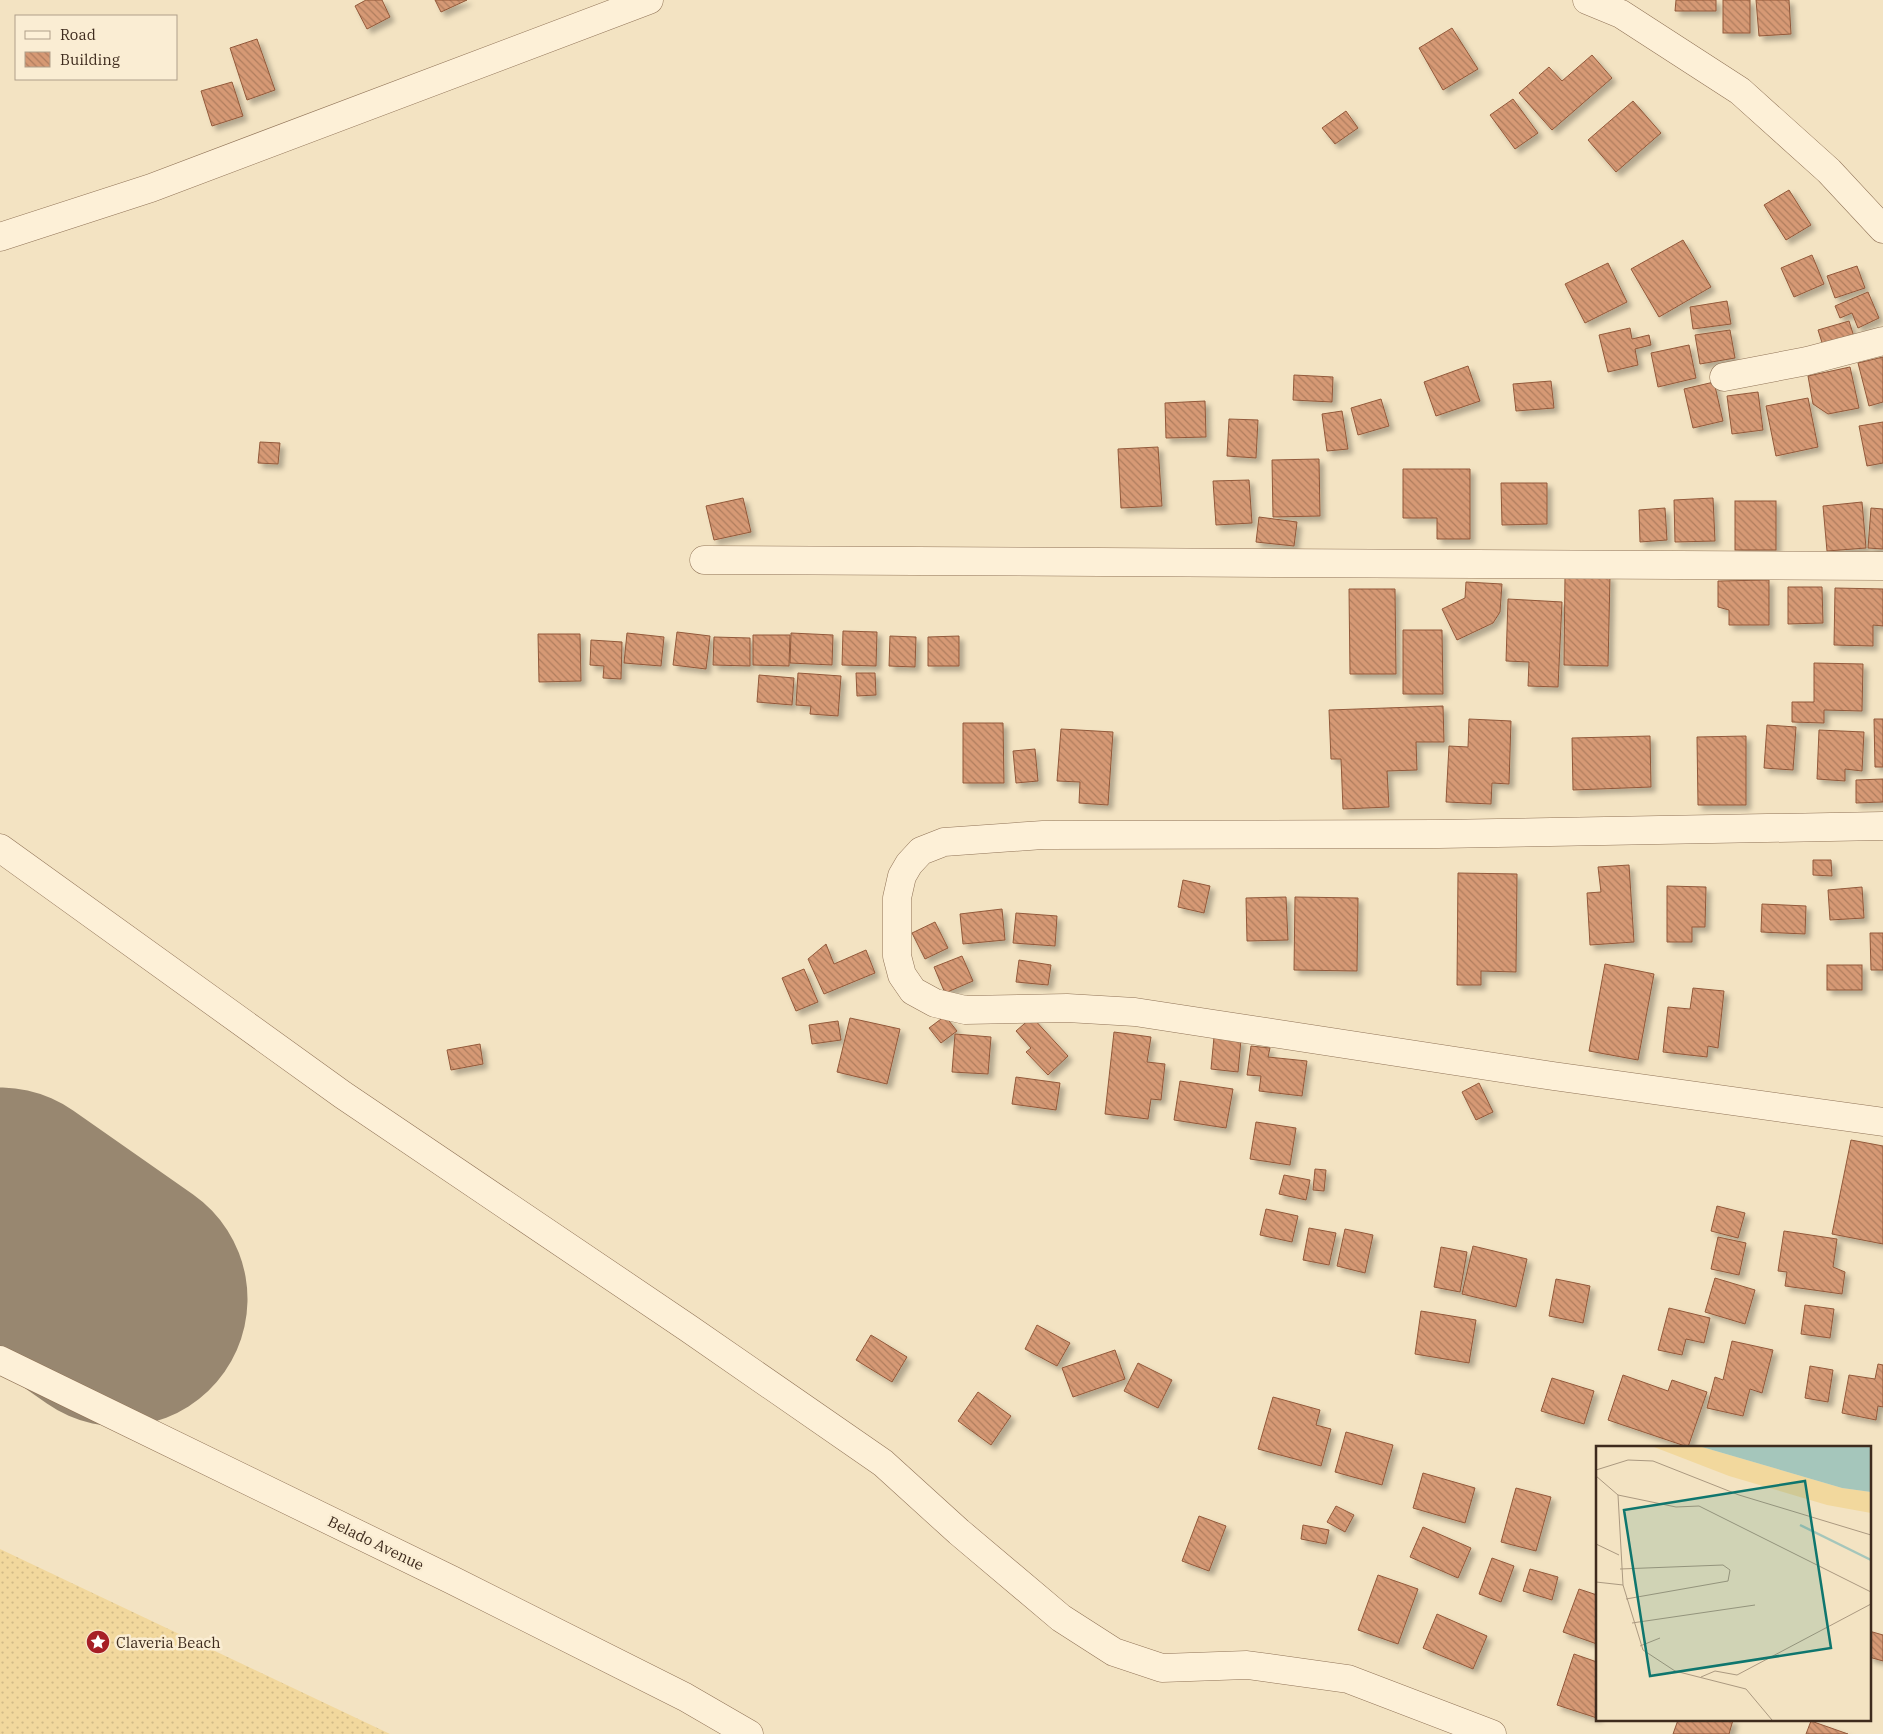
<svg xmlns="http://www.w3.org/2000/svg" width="1883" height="1734" font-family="'IBM Plex Serif',serif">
<defs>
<pattern id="sand-dots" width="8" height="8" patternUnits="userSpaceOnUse" patternTransform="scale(1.25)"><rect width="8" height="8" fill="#f2d89d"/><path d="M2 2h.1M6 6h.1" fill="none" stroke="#d1ba87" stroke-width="1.8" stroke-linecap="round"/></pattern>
<pattern id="building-back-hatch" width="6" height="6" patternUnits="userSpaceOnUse" patternTransform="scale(1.25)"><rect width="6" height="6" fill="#d69974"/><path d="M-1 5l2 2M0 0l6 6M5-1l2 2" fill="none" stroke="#af7d5f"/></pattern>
<filter id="shadow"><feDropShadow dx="4.5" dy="4.5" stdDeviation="2.5" flood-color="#0004"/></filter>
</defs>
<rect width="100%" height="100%" fill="#f3e3c2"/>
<path fill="url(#sand-dots)" d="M0,1549L390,1734H0Z"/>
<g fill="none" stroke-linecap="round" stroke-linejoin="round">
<path stroke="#988770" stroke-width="255" d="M0,1215L120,1299"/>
</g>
<g fill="url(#building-back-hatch)" stroke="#92593a" filter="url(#shadow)">
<path d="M366,0H382L390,17L367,29L355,6Z"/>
<path d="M435,0H467L441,12Z"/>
<path d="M1676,0H1716V11H1675Z"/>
<rect x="1723" y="0" width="27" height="33"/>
<path d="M1756,0H1789L1791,34L1759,36Z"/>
<path d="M1452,28L1478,69L1443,90L1419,48Z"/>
<path d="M257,39L275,90L247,100L230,48Z"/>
<path d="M1592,55L1612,78L1552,130L1519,93L1549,67L1562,81Z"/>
<path d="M232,82L243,116L212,126L201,91Z"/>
<path d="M1513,99L1538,133L1515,149L1490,115Z"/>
<path d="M1633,101L1661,133L1616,172L1588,140Z"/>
<path d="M1346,111L1358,128L1335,144L1322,128Z"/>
<path d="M1789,190L1811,225L1786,240L1764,205Z"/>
<path d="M1683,240L1711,287L1659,317L1631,269Z"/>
<path d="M1812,255L1824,284L1794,297L1781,268Z"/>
<path d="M1608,263L1627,302L1585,323L1565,284Z"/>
<path d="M1857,266L1865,288L1835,298L1827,276Z"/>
<path d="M1868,292L1879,318L1858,328L1852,313L1840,318L1835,306Z"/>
<path d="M1727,301L1731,324L1693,329L1690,307Z"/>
<path d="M1849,321L1856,343L1825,352L1818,330Z"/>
<path d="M1630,328L1632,339L1649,335L1651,345L1635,349L1638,365L1608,372L1599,335Z"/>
<path d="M1730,330L1735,358L1700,364L1695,335Z"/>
<path d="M1689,345L1696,378L1658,387L1651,353Z"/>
<path d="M1883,357V402L1869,406L1858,363Z"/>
<path d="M1468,366L1480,401L1436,416L1424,382Z"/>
<path d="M1850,367L1859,408L1828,414L1813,404L1808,376Z"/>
<path d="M1294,375L1333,377L1332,402L1293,400Z"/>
<path d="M1551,381L1554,408L1516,411L1513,384Z"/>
<path d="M1714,382L1723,421L1693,428L1684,389Z"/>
<path d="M1758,392L1763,430L1732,434L1727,396Z"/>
<path d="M1808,398L1818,447L1776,456L1766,406Z"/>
<path d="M1381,399L1389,426L1358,435L1351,408Z"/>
<path d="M1205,401L1206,437L1166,438L1165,403Z"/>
<path d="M1342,411L1348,449L1327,451L1322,414Z"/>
<path d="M1229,419L1258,420L1256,458L1227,456Z"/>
<path d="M1883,422V463L1867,466L1859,426Z"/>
<path d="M260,442L280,443L278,464L258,463Z"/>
<path d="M1158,447L1162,506L1121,508L1118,449Z"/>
<path d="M1319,459L1320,516L1273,517L1272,460Z"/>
<path d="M1403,469H1470V539H1437V518H1403Z"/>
<path d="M1249,480L1252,523L1216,525L1213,481Z"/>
<path d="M1501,483H1547V524L1502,525Z"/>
<path d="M743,498L751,532L714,540L706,506Z"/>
<path d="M1713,498L1715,541L1675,542L1674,500Z"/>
<rect x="1735" y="501" width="41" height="49"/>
<path d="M1862,502L1866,548L1827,551L1823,506Z"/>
<path d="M1665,508L1667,540L1640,542L1639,510Z"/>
<path d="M1871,508L1883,509V549L1868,548Z"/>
<path d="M1259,517L1297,522L1294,546L1256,542Z"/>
<path d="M1565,575L1610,576L1608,666L1564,665Z"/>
<path d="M1769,580V625H1729V610L1718,607V581Z"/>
<path d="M1466,582L1502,584L1500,612L1493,623L1457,640L1442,609L1465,598Z"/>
<path d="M1788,587H1822L1823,623L1788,624Z"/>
<path d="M1835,588L1883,589V626L1873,625V646L1834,645Z"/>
<path d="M1349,589H1395L1396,674H1350Z"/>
<path d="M1508,599L1562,602L1558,687L1528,686L1529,662L1506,661Z"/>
<path d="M1403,630H1442L1443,694H1403Z"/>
<path d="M843,631L877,632L876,666L842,665Z"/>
<path d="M677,632L710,636L706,669L673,665Z"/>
<path d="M627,633L664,637L661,666L624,663Z"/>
<path d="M791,633L833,635L832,665L790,663Z"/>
<path d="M538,634H580L581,681L539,682Z"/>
<path d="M753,635H790L789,666L753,665Z"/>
<path d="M890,636L916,637L915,667L889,666Z"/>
<path d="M959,636V666H928V637Z"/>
<path d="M714,637L750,638V666L713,665Z"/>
<path d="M591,640L622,642L621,679L603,678L604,666L590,665Z"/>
<path d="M1814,663L1863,664L1862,711L1824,710V723L1792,722V702H1814Z"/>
<path d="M798,673L841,676L838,716L810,714L811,706L796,705Z"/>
<path d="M856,673H875L876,695L857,696Z"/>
<path d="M759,675L794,678L792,705L757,702Z"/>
<path d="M1443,706L1444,742H1416L1417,770L1387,771L1389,807L1343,809L1341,759H1331L1329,710Z"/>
<path d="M1469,719L1511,721L1509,784L1492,783L1491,804L1446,802L1449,746L1468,747Z"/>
<path d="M1874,719H1883V767H1875Z"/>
<path d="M963,723H1003L1004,783H963Z"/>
<path d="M1767,725L1796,727L1793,770L1764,768Z"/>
<path d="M1061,729L1113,732L1108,805L1079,803L1080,782L1057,781Z"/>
<path d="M1819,730L1864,732L1862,771L1845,769V781L1817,779Z"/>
<path d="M1650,736L1651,787L1573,790L1572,738Z"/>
<path d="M1746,736V805H1698L1697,737Z"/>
<path d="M1035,749L1038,781L1016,783L1013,751Z"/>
<path d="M1883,779V802L1856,803V780Z"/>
<path d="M1813,860H1831L1832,876L1813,875Z"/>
<path d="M1629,865L1634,942L1590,945L1587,893L1601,892L1598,867Z"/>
<path d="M1458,873L1517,874L1516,972L1481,971V985H1457Z"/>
<path d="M1183,880L1210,886L1204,913L1178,907Z"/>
<path d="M1667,886L1706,887L1705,927H1692V942H1667Z"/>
<path d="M1862,887L1864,918L1830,920L1828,890Z"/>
<path d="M1286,897L1288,940L1247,941L1246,898Z"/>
<path d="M1295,897L1358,898L1357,971L1294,970Z"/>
<path d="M1762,904L1806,906L1805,934L1761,932Z"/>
<path d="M1002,909L1005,940L963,944L960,914Z"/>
<path d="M1016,913L1057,916L1055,946L1013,943Z"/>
<path d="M935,922L948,948L925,959L912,933Z"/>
<path d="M1870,933H1883V970H1871Z"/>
<path d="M826,944L834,964L866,950L875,973L824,994L808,959Z"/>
<path d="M962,956L973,981L945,993L934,967Z"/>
<path d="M1019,960L1051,965L1048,985L1016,982Z"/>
<path d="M1605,964L1654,974L1638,1060L1589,1051Z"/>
<rect x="1827" y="965" width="35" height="25"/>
<path d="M804,969L818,1002L796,1011L782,978Z"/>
<path d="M1693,988L1724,991L1718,1048L1708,1046L1707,1057L1663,1052L1668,1007L1690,1009Z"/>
<path d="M945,1016L957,1031L941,1043L929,1028Z"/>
<path d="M1032,1017L1068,1056L1048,1075L1026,1052L1031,1048L1016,1031Z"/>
<path d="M850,1018L900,1029L887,1084L837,1072Z"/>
<path d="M838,1021L841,1040L812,1044L809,1025Z"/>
<path d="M1114,1032L1151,1037L1147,1062L1165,1064L1161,1100L1151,1099L1148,1119L1105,1114Z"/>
<path d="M955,1034L991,1037L988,1074L952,1072Z"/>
<path d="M1214,1037L1241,1040L1238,1072L1211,1069Z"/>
<path d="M480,1044L483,1064L451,1070L447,1050Z"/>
<path d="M1251,1046L1270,1048L1268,1057L1307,1061L1302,1096L1259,1091L1261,1076L1247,1075Z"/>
<path d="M1016,1077L1060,1083L1056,1110L1012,1104Z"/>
<path d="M1180,1081L1233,1089L1226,1128L1174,1120Z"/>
<path d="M1479,1083L1493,1112L1476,1120L1462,1092Z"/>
<path d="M1256,1122L1296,1128L1290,1165L1250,1159Z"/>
<path d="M1851,1140L1883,1146V1244L1832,1234Z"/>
<path d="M1315,1169L1326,1170L1324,1191L1313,1190Z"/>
<path d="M1284,1175L1310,1180L1306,1200L1279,1194Z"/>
<path d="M1717,1206L1745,1213L1738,1238L1711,1231Z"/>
<path d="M1266,1209L1298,1216L1292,1242L1260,1235Z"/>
<path d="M1309,1228L1336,1233L1329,1265L1303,1260Z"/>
<path d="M1345,1229L1373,1235L1365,1273L1337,1266Z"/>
<path d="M1784,1231L1837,1239L1833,1267L1845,1272L1842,1294L1785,1286L1787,1272L1778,1271Z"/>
<path d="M1718,1237L1746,1243L1739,1275L1711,1269Z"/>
<path d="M1473,1246L1527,1259L1516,1307L1462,1294Z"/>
<path d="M1441,1247L1467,1252L1460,1292L1434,1287Z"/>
<path d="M1715,1278L1755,1290L1745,1324L1705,1312Z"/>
<path d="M1556,1279L1590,1286L1583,1323L1549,1316Z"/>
<path d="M1805,1305L1834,1309L1830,1338L1801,1334Z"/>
<path d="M1669,1308L1710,1318L1704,1343L1686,1339L1682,1355L1658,1350Z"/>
<path d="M1421,1311L1476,1320L1469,1363L1415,1354Z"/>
<path d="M1037,1325L1070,1343L1057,1366L1025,1349Z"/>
<path d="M871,1335L907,1357L892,1382L856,1360Z"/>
<path d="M1732,1341L1773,1350L1762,1393L1750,1389L1743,1416L1707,1408L1715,1377L1723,1380Z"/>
<path d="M1115,1350L1125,1379L1073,1397L1062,1368Z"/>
<path d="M1138,1363L1172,1380L1158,1408L1124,1391Z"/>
<path d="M1878,1364L1883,1365V1407L1878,1406L1876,1420L1842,1413L1849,1375L1875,1379Z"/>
<path d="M1810,1366L1833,1370L1828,1402L1805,1398Z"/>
<path d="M1623,1375L1668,1391L1672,1380L1707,1392L1688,1447L1608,1420Z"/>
<path d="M1552,1378L1594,1391L1584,1424L1541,1411Z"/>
<path d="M978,1392L1011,1416L991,1445L958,1421Z"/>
<path d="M1273,1397L1320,1410L1316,1425L1331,1429L1321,1466L1258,1449Z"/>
<path d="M1346,1432L1393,1445L1382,1485L1335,1472Z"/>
<path d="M1423,1473L1475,1488L1465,1523L1413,1508Z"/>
<path d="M1516,1488L1551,1497L1536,1551L1501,1542Z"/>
<path d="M1336,1506L1354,1515L1345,1532L1327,1522Z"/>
<path d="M1199,1516L1226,1526L1209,1571L1182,1561Z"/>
<path d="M1303,1525L1329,1530L1326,1544L1301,1539Z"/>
<path d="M1423,1527L1471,1548L1458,1578L1410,1557Z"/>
<path d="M1492,1558L1514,1566L1501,1602L1479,1594Z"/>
<path d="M1530,1569L1558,1577L1552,1600L1523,1591Z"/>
<path d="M1378,1575L1418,1589L1398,1644L1358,1630Z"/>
<path d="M1579,1589L1597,1595V1644L1563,1632Z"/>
<path d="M1437,1614L1487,1636L1473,1669L1423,1648Z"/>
<path d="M1869,1631L1883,1635V1661L1869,1657Z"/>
<path d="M1574,1654L1597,1662V1718L1557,1705Z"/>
<path d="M1678,1720H1733L1729,1734H1673Z"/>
<path d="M1811,1721L1848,1734H1806Z"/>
</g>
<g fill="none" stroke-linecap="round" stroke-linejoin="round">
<g stroke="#907357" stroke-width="29">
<g id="minor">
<path d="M1587,0L1621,14L1740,91L1829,171L1883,229"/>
<path d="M0,237L151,188L649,0"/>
<path d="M1724,377L1807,361L1883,341"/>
<path d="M704,560L1883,566"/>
<path d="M1883,826L1439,834L1043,835L944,842L921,851L909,864L902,876L897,898V956L902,975L913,991L935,1003L965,1010L1067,1008L1135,1012L1553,1076L1883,1122"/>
<path d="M0,848L343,1095L688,1328L883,1463L959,1532L1061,1618L1114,1652L1162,1668L1247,1665L1348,1679L1492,1734"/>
<path d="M0,1360L452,1580L685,1697L749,1734"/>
</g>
</g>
<use href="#minor" stroke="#fdf0d7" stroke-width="28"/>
</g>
<defs>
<g id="sight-disc" transform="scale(1.25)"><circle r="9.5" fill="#a61f26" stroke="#faedd3"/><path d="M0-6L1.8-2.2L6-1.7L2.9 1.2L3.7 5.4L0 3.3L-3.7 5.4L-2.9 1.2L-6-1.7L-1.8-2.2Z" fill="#fff"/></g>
</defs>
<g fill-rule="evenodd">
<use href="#sight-disc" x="98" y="1642"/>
</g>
<g text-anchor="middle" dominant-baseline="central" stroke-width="5" stroke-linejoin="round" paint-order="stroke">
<g font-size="15" fill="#3e2b1d" stroke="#faedd3">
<text transform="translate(376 1543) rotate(26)">Belado Avenue</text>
</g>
<g font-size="15" fill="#3e2b1d" stroke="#faedd3" text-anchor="start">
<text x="116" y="1642">Claveria Beach</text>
</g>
</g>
<g transform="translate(1596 1446)">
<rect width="275" height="275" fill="#f3e3c2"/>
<path d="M58,1H106L246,42L275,46V67L231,59L133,30Z" fill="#f2d89d"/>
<path d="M106,1H275V46L246,42Z" fill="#a5c6bb"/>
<path fill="none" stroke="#a5c6bb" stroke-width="2.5" d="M204,79L275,114"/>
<path fill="none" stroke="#ab9980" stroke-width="1" d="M0,24L32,14L57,15L143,49L275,89M0,30L22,49L27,139L47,204L79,225L150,243L176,274M22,49L80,61L103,60L275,146M0,98L23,109M24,123L127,119L134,124L132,135L30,153M0,136L27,139M36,177L159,159M44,200L64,192M105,231L119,225L141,229L275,158"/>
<path fill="#0f766e" fill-opacity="0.15" stroke="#0f766e" stroke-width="2.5" d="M209,35L235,202L54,230L28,64Z"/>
<rect width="275" height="275" fill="none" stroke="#3e2b1d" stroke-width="2.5"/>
</g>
<rect x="15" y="15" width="162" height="65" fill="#faedd3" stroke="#af9f8a"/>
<rect x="25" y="31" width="25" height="8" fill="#fdf0d7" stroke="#af9f8a"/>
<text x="60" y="40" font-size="15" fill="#3e2b1d">Road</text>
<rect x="25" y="52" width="25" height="15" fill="url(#building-back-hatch)" stroke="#af9f8a"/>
<text x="60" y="65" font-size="15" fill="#3e2b1d">Building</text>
</svg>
